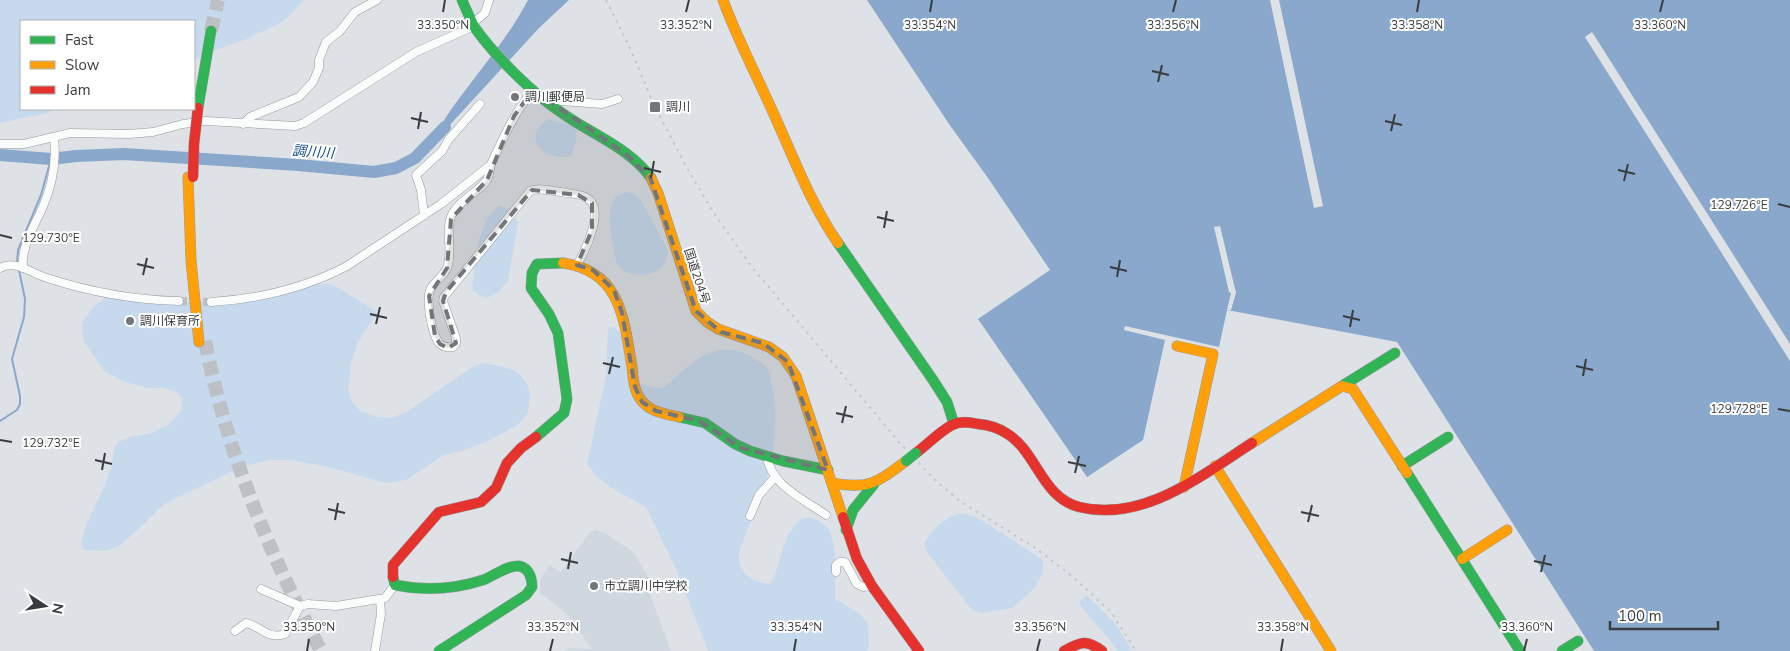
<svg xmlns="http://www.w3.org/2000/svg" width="1790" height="651" font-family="'Nunito Sans','Noto Sans JP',sans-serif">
<rect width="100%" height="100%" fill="#dee2e6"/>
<path fill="#cfd7e0" d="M597,530L605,533L633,552L648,576L649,592L671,651H563L568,648L592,649L566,613L540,593V580L549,565L561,572L590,532Z"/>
<g fill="#c7d9ed">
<path d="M0,0H304L284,21L247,39L215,50L194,60V21H21V109H57L46,113L0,123Z"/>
<path d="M548,119L577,127L576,141L571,156C545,163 520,138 548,119Z"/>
<path d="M627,192L634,194L641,200L668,250C667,256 666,263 661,268C652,276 628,278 619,267C615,261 614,251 613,245C610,230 603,195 627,192Z"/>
<path d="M500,206L509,209L518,222L508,281L498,292L487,298L479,295L472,290C475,266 477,218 500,206Z"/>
<path d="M316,284H329L339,288L377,312L358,342L351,363L348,391L354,405L362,412L378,417L392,418L408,411L471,368L483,363L511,369L520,374L528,386L530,394L528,413L519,424L490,440L465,450L444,455L406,480L386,483L328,467L291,460H269L241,467L164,504L140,528L119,546L105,551L84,550L81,544L86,525L104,487L112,465L114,450L118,442L130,437L151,433L168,425L181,411L182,399L178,393L164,388H148L125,382L104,371L83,340L82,323L94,306L106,298L131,295L162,303L221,301Z"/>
<path d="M613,327L632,342L636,357L635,372L640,384L662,389C689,366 713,336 750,356C757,360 764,363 768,370C771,374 771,380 772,384C780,421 773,465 760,500C755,513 737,549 739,561C741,576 756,583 770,584C782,565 780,543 795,525C800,518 807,516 815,519C822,522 829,527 831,534C837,550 835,581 835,599L859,613L868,624L869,648L867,651H708L676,569L646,507L615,490L598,478L587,464L606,375L608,328Z"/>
<path d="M964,513L978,518L1043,560V573L1034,589L1012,608L981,613L972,610L929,555L924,544C932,528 946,515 964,513Z"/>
<path d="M1086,596L1089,597L1115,623L1132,651H1117C1107,632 1089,621 1079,602Z"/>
</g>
<g fill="#89a8cb">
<path d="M528,0H569L539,28L436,140L433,138C461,89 502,50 528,0Z"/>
<path d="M867,0H1790V651H1594L1397,342L1227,310L1219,347L1125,326L1124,330L1165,340L1143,440L1087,477L978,319L1050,270L988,178L949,124Z"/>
</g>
<g fill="#dee2e6">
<path d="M1270,0H1279L1323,206L1314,208Z"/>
<path d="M1592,32L1790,344V361L1585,37Z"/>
<path d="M1220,226L1236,293L1231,310H1227L1231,293L1229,292L1214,227Z"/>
</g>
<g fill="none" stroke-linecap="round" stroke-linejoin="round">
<g stroke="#89a8cb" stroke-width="2">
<path d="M17,263L18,250L41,195L51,159"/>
<path d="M0,421L17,410L20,404V396L12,359L24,317L25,299L19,270"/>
</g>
<path stroke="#89a8cb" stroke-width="12" d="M0,155L51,159L76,156L124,154L298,165L374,172L396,168L415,158L445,127"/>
<path stroke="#bdc1c5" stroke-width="8" stroke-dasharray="8 4" stroke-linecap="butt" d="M179,301L211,302"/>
<g stroke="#bdc1c5" stroke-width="14" stroke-dasharray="14 7" stroke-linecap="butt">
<path d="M211,31L218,0"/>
<path d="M205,341C226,450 269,553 321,651"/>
</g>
<g stroke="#979a9d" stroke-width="9">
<g id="street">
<path d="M473,23L485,13L489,0"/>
<path d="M533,90C515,112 504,136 492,162C489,168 490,175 487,180C478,192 462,199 454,211C443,227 454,250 447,268C444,276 435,281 431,288C425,299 432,334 439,343C443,347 448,348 453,347L456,343V338L443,301L444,297L530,191C539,187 551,191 561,192C569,194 580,193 587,198C606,209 585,251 577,265"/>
<path d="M548,100L602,104L618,99"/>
<path d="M243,124L250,117L299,97L313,82L319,68V60L326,42L340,31L355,12L377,0"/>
<path d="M0,144H24L70,133L129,134L153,132L183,124L206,121L295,126L304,123L416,52L474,26"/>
<path d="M424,215L421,190L416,175L442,151L449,139L480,104"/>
<path d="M0,268C16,259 32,274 47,278C90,292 134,300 179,301"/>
<path d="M23,268C21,247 33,228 42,209C52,186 57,163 54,138"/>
<path d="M211,302C258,299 305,288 347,266L441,204L489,166"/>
<path d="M767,456C770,485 805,500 826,515"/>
<path d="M750,516L759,495L775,477"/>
<path d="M836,572V565L840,562H845L857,584L863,587L872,586"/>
<path d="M261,589L300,606"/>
<path d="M235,631L246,623C261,626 267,640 285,634L300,606L308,604L336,606L385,598L395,585"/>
<path d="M375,651L381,614L380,599"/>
</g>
</g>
<g stroke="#979a9d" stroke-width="11">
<g id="fast">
<path d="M462,0C466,9 470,19 475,28C495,56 533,94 562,113C591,134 630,148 651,178"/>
<path d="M198,108L211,31"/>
<path d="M838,243L933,380L947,402L954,424"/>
<path d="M1342,386L1395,353"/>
<path d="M679,417L705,423L735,444L750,451L783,461L828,470"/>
<path d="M536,437L564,413L567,399L558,333L549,314L531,288L532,273L537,264L563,263"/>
<path d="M1402,466L1448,437"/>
<path d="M1407,473L1520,651"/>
<path d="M846,530L853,510L874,484"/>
<path d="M393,577L395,585C424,591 455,589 483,580C494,576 507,565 519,566C529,568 532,578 532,587L526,595L439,651"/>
<path d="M1562,651L1578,641"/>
</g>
</g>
<g stroke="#979a9d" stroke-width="11">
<g id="slow">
<path d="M723,0C738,41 759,80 776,119C795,161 812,206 838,243"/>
<path d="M188,177L191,260L199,342"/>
<path d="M651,178L658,193L696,311L707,322L718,329L769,347L783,357L796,376L843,517"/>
<path d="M563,263C621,271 624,319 632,367C633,378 634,391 641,400C650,412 665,414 679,417"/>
<path d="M1177,346L1213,354L1184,487"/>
<path d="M1252,443L1342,386L1353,389L1407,473"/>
<path d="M1215,466L1331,651"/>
<path d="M832,483C869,490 878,482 906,461"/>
<path d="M1462,559L1507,530"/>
</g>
</g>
<g stroke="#979a9d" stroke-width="11">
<g id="jam">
<path d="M916,453C928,444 939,432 952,425C960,421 970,422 978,424C988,425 997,427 1006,433C1037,451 1041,497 1079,507C1143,523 1202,475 1252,443"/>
<path d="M843,517L857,559L872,586L919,651"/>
<path d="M393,577V565L439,512L481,502L496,488L507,463L521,448L536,437"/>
<path d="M1064,651C1080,642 1086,639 1102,651"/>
</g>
</g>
<use href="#street" stroke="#fafbfb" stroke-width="8"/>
<use href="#fast" stroke="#30b455" stroke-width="10"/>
<use href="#slow" stroke="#ff9f0a" stroke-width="10"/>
<use href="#jam" stroke="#e5322d" stroke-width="10"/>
<path stroke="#c5c6c7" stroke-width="2" stroke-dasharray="2.5 5" stroke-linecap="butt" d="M606,0L629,46L655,107L687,168L715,215L752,267L899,442L935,480L961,502L1037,549L1073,577L1111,612L1136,651"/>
<g stroke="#979a9d" stroke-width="11" stroke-linecap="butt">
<path id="fast-bridge" d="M906,461L916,453"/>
</g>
<g stroke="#979a9d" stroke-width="11" stroke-linecap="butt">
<path id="jam-bridge" d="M193,177L194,144L198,108"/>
</g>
<use href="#fast-bridge" stroke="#30b455" stroke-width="10"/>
<use href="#jam-bridge" stroke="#e5322d" stroke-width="10"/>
</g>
<path fill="#737679" fill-opacity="0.2" stroke="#737679" stroke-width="4" stroke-dasharray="10 6" stroke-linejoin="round" d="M533,90L626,154L650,177L696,311L721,332L763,343L788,362L828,470L741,448L699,421L656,411L642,402L635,387L622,313L614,290L593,270L577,265L592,230V203L578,195L532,190L446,292L443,301L456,343L448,348L440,344L435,336L429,296L447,268L451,219L487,180L514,116Z"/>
<path fill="none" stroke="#393c3f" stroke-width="2" d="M443,12L445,0M686,12L689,0M930,12L932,0M1173,12L1176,0M1417,12L1419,0M1660,12L1663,0M1152,71L1169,75M1158,82L1162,65M411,118L428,122M1385,121L1402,125M418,129L421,112M1391,131L1395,114M644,168L661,172M1618,170L1635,174M651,178L654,161M1624,181L1628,164M1778,204L1790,207M877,217L894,221M884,228L887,211M0,235L12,238M137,264L154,268M1110,267L1127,271M143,275L147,258M1117,277L1120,260M370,314L387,318M1343,316L1360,320M376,324L380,307M1350,327L1353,310M603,363L620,367M1576,366L1593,370M609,374L613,357M1583,376L1586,359M1778,409L1790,411M836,413L853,417M842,423L846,406M0,440L12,442M95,460L112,464M1068,462L1086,466M102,470L105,453M1075,473L1079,456M328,509L345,513M1301,512L1319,516M335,520L338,503M1308,522L1312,505M561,559L578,563M1534,561L1552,565M568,569L571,552M1541,572L1545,555M307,651L309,639M550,651L553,639M794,651L796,639M1037,651L1040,639M1281,651L1283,639M1524,651L1527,639"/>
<g fill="#737679" stroke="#fff" stroke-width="2">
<circle cx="515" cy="97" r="5"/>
<rect x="649" y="101" width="12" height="12" rx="2.5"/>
<circle cx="130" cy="321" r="5"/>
<circle cx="594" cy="586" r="5"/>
</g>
<g text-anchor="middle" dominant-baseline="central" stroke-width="4" stroke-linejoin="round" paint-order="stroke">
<g font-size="12" fill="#393c3f" stroke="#fff" text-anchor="start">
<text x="525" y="97">調川郵便局</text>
<text x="666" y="107">調川</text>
<text x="140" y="321">調川保育所</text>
<text x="604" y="586">市立調川中学校</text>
</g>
<g font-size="12" fill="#393c3f" stroke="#fff">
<text transform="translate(697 276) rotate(72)">国道204号</text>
</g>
<g font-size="14" font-style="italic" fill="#124e8a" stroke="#fff">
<text transform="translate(313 152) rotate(4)">調川川</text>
</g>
</g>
<g font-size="12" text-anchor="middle" fill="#393c3f" stroke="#fff" stroke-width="4" stroke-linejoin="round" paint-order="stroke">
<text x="443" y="29">33.350°N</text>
<text x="686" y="29">33.352°N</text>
<text x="930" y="29">33.354°N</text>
<text x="1173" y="29">33.356°N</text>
<text x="1417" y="29">33.358°N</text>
<text x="1660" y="29">33.360°N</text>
<text x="1739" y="209">129.726°E</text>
<text x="51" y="242">129.730°E</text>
<text x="1739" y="413">129.728°E</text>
<text x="51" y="447">129.732°E</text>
<text x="309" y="631">33.350°N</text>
<text x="553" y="631">33.352°N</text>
<text x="796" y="631">33.354°N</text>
<text x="1040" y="631">33.356°N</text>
<text x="1283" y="631">33.358°N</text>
<text x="1527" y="631">33.360°N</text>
</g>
<rect x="20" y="20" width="175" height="90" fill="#ffffff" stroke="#b0b1b2"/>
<rect x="30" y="36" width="25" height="8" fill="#30b455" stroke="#b0b1b2"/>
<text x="65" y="45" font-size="15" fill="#393c3f">Fast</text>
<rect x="30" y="61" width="25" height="8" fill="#ff9f0a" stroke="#b0b1b2"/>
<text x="65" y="70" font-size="15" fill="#393c3f">Slow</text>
<rect x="30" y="86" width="25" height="8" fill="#e5322d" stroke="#b0b1b2"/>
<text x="65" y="95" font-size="15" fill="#393c3f">Jam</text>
<g transform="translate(45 606) rotate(102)" stroke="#ffffff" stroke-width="4" paint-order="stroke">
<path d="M0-4L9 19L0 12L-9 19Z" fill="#393c3f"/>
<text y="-8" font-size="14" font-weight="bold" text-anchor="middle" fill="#393c3f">N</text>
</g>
<path d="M1610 621v8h108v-8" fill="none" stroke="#393c3f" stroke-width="2.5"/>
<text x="1618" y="621" font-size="15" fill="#393c3f" stroke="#ffffff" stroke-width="4" paint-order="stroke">100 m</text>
</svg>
